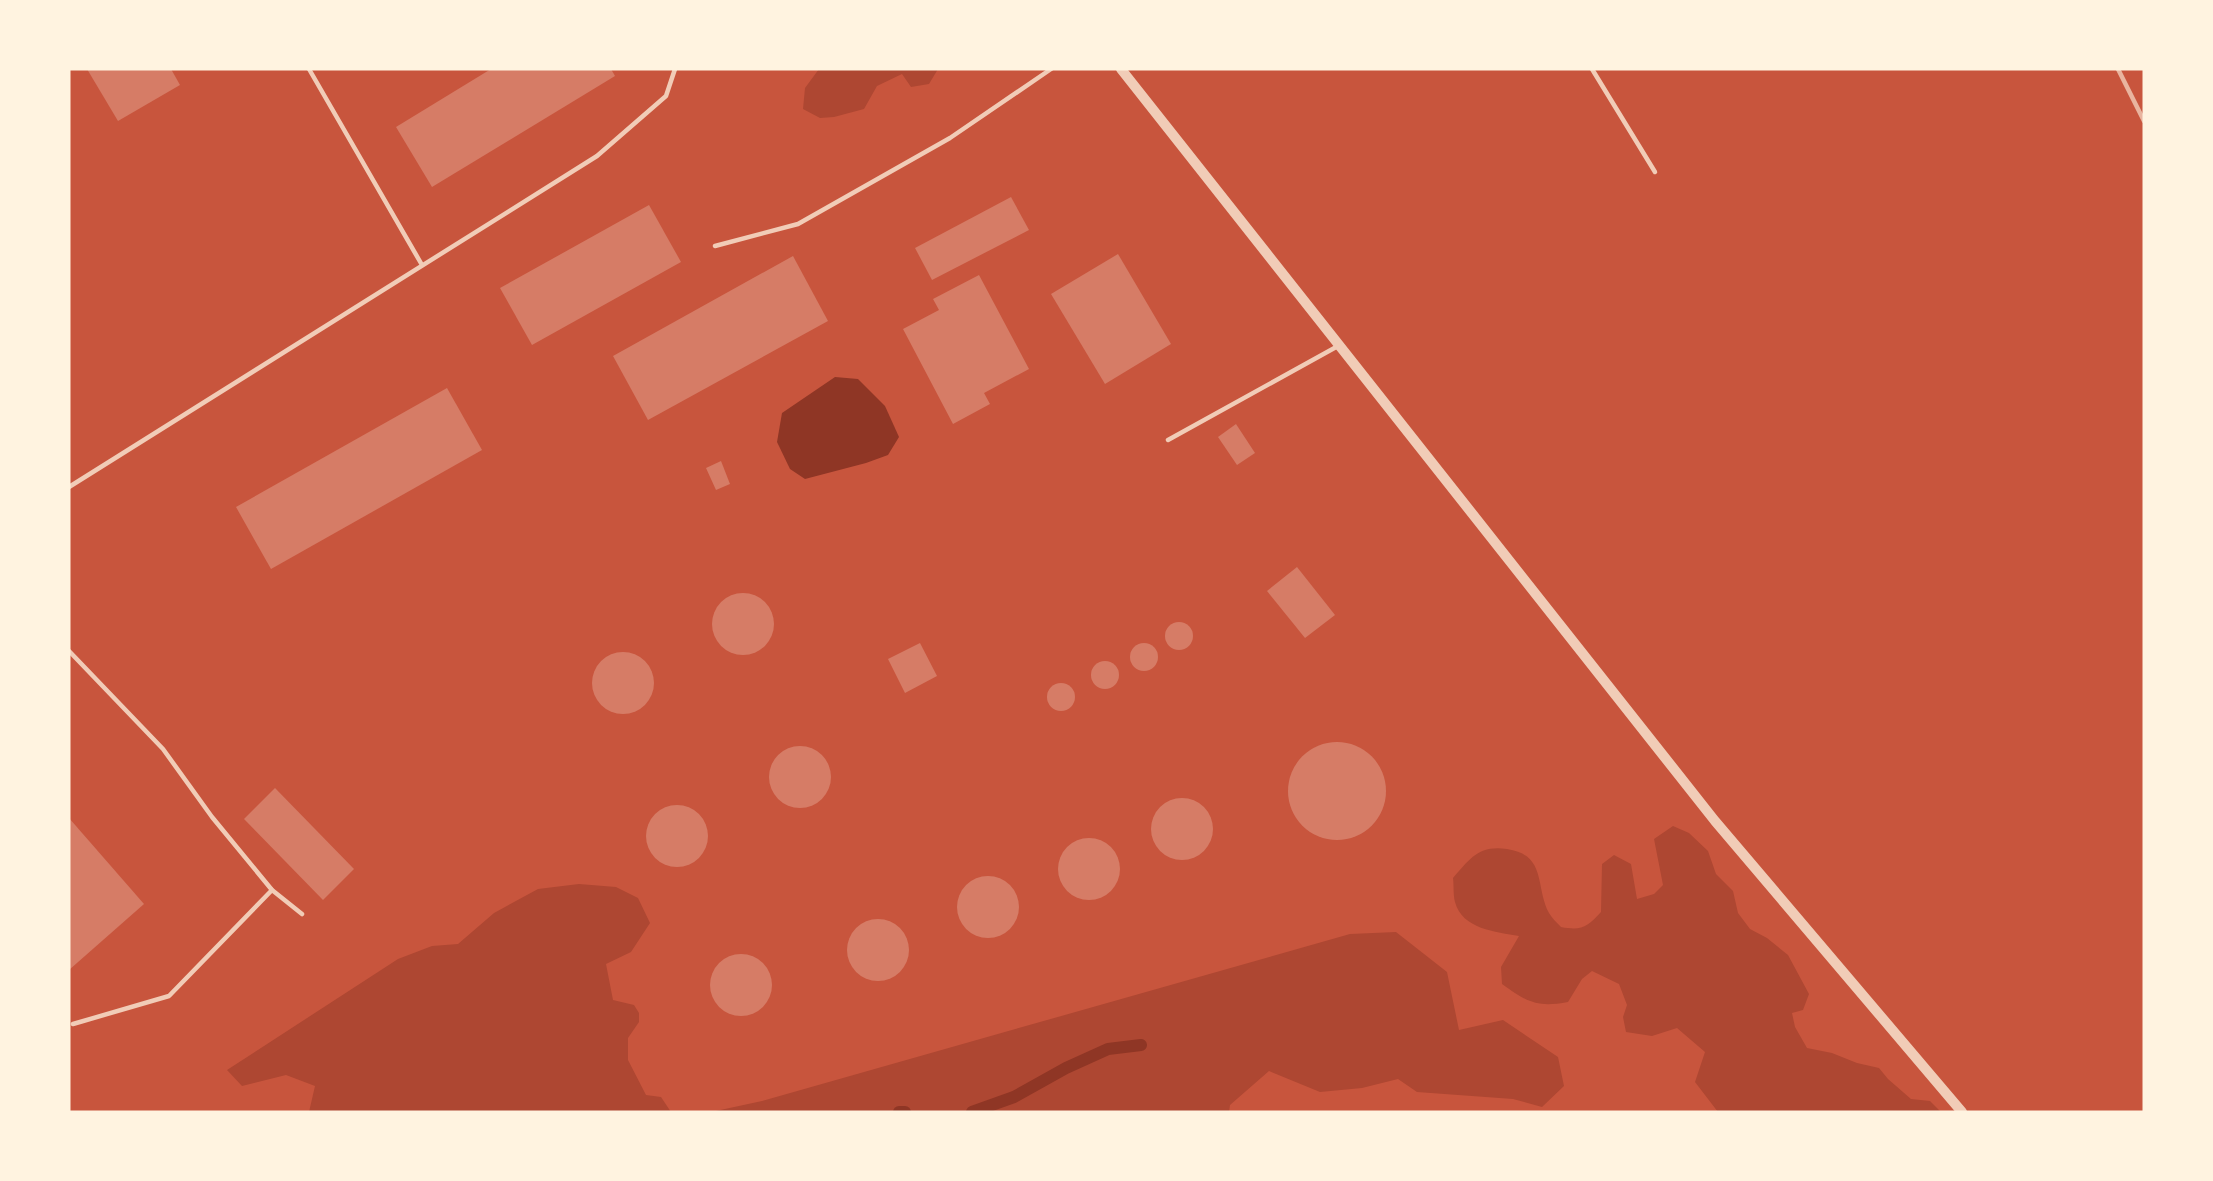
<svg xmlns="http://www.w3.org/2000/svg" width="2213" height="1181" font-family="'Open Sans',sans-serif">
<rect width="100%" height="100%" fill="#c8553d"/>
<g fill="#ae4732">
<path d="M819,69H938L929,84L911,87L902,74L877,86L864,109L834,117L820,118L803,109L805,88Z"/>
<path d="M1673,826L1689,833L1708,851L1716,874L1733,891L1738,913L1750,929L1767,938L1788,955L1809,994L1803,1010L1792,1013L1795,1027L1807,1048L1832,1053L1857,1063L1879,1068L1888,1079L1911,1099L1930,1101L1941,1112H1718L1695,1082L1705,1052L1677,1028L1652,1036L1626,1032L1623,1017L1627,1005L1619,984L1592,971L1582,979L1568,1002C1537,1008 1527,1002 1502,984L1501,967L1519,936C1496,932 1462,929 1455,902C1453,895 1454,885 1453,878C1470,859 1478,845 1507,849C1547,855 1535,887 1549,913C1552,918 1557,923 1561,927C1582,931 1587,927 1601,912L1602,864L1614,855L1631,864L1637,899L1654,894L1663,885L1654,839Z"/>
<path d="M579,884L616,887L638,898L650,923L631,952L606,964L613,1000L634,1005L639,1013V1022L628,1038V1060L646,1095L661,1097L671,1112H309L315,1086L286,1075L242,1086L227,1070L398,959L432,946L458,944L494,913L538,889Z"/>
<path d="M1396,932L1447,972L1459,1030L1503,1020L1558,1057L1564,1086L1542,1107L1513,1099L1417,1092L1398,1079L1362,1088L1320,1092L1269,1071L1230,1105L1229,1112H711L762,1101L1350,934Z"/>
</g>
<path fill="#8f3625" d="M835,377L858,379L885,406L899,437L888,455L866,463L805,479L790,469L777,442L782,413Z"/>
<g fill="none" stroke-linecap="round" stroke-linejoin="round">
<g stroke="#8f3625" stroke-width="12">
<path d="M899,1112H905"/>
<path d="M972,1112L1014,1097L1066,1068L1108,1049L1141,1045"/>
</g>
</g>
<g fill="#d67c66">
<path d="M87,69H171L180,85L118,121Z"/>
<path d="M491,69H611L615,76L432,187L396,127Z"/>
<path d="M1011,197L1029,230L932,280L915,248Z"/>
<path d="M649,205L681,262L532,345L500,288Z"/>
<path d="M1118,254L1171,344L1105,384L1051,294Z"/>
<path d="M793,256L828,321L648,420L613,356Z"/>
<path d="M979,275L1029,369L984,393L990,404L953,424L903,329L939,310L933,299Z"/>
<path d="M447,388L482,450L271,569L236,507Z"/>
<path d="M1236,424L1255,453L1237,465L1218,437Z"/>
<path d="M721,461L730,484L716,490L706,468Z"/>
<path d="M1297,567L1335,615L1305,638L1267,591Z"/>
<circle cx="743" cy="624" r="31"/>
<circle cx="1179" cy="636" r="14"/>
<path d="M920,643L937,676L905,693L888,659Z"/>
<circle cx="1144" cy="657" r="14"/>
<circle cx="623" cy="683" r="31"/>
<circle cx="1105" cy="675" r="14"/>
<circle cx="1061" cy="697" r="14"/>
<circle cx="1337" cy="791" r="49"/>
<circle cx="800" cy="777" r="31"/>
<path d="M275,788L354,869L323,900L244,819Z"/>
<circle cx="1182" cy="829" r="31"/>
<circle cx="677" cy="836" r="31"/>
<path d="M69,818L144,904L69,970Z"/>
<circle cx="1089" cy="869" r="31"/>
<circle cx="988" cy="907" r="31"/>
<circle cx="878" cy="950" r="31"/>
<circle cx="741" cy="985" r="31"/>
</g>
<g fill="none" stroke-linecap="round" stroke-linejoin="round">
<g stroke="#f1ccb7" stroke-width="4.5">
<path d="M309,69L422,265"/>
<path d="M1592,69L1655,172"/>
<path d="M715,246L798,224L950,138L1051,69"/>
<path d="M1168,440L1338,346"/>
<path d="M69,487L597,156L666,96L675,69"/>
<path d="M69,651L163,749L212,817L272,890L302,914"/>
<path d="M73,1024L169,996L272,890"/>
</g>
<path stroke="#f1ccb7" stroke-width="10" d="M1121,69L1715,821L1962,1112"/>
<path stroke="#e9b49f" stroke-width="4.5" d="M2118,69L2144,121"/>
</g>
<rect width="2213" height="1181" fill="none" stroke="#fff3e0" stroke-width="141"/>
</svg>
